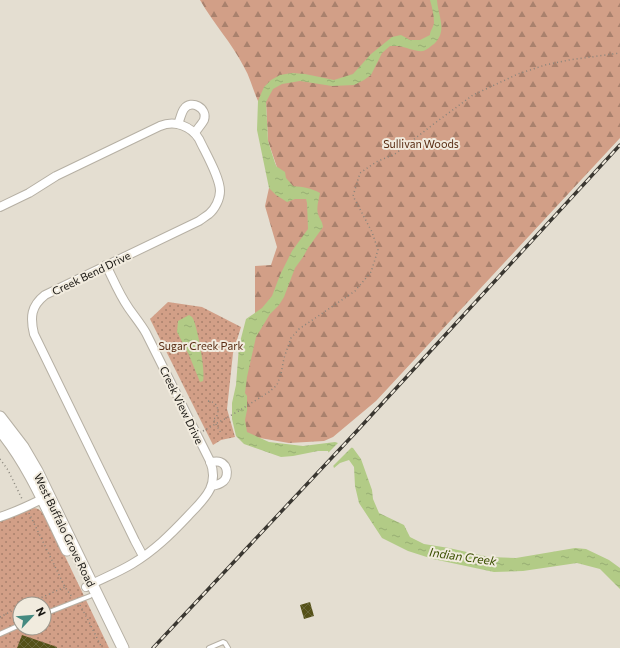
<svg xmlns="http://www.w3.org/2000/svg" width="620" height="648" font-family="Commissioner,sans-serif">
<defs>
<pattern id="forest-firs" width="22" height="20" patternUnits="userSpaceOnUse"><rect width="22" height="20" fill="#d29f87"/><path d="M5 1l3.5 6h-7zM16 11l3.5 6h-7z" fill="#a9816d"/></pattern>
<pattern id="park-dots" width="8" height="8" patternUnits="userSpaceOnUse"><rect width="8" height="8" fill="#d29f87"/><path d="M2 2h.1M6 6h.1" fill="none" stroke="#a9816d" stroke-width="1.8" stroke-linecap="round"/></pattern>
<pattern id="water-ripples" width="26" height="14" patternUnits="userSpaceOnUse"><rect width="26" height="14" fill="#b2cb86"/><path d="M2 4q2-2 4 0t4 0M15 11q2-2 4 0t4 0" fill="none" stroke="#98ae73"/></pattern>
<pattern id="building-cross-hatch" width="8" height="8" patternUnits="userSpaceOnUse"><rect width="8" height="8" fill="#555118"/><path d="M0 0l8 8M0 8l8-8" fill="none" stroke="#696638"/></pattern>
</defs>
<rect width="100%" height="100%" fill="#e4ded1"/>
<path fill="url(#forest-firs)" d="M200,0H620V138L376,401L333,437L324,441L289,443L243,435L237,423L255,331V266L271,265L277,247L265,206L269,188L282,182L268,141L266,102L258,101C253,90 250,77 244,67C232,43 213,23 200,0Z"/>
<g fill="url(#park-dots)" fill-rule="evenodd">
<path d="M168,302L202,307L241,327L233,353L227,409L235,437L221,440L213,445L150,319Z"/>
<path d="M31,508C42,507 43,515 49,523L109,648H0V520ZM20,604H44V628H20Z"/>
</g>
<g fill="url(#water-ripples)">
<path d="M430,0H437C438,16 448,31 434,44C431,46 427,50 423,51C417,52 405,47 399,46C396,46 393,46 390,46L382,53L371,75L364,80L354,85L332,86L300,81L282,84L273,89L266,102L268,141L276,166L285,172L286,178L293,186C303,187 311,188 320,193C319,199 316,208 318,214C320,220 322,220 323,227L308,248L303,257L295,268L284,297L279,305L270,314L256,337L247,377L245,393L247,396V410L245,420L247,432L269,442L303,446L335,442L353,448L361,459L372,490L373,499L379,513L404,525L410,537L424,544L449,548L489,557L516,558L575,548L586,549L609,560L620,568V589L600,569L577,563L523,571L494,572L433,559L408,551L382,538L359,503L355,486L354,467L349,460L340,463L334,468L328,451H318L293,456L281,457L244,444L236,436L232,419V403L236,385L239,346L246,319L262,308L272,296L280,275L292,251L308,229L307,203L306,199H295L287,202L276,195L269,188L257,130L258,101L264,87L271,80L280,75L292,73L305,74L334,80L353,74L371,54L392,37L401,35L410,40H420L430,35C430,31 433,28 434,23C434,15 432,7 430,0Z"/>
<path d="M189,315C190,316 191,316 192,317C197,322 206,374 203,381L200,382L189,355L177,332L178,321Z"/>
</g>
<path fill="#e4ded1" d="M340,441L353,446L332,467L327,454Z"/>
<g fill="url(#building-cross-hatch)">
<path d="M310,602L314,616L304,619L300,605Z"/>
<path d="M22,635L57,647V648H17Z"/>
</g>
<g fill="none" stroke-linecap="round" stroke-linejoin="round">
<g stroke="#b6b0a4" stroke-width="6">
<g id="service">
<path d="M44,614L90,596"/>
<path d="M0,634L20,625"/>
<path d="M209,648L223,642L225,643L228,648"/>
</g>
</g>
<g stroke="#b6b0a4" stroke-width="10">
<g id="minor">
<path d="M178,124C180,120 181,113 184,109C191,99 208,108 204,120C202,124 197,129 195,133"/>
<path d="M0,207L29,193L56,176L160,126C175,120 191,126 199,139C205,152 220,177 220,191C220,199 215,209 209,214C206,216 202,219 199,221L45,295C31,306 30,317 34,334L135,541L143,556"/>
<path d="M210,462C213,462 217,461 220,462C229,465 229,479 221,483C218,485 215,485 212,486"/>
<path d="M0,517C15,512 28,506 42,499"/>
<path d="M86,587C101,579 117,573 132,564C154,551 171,534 188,516C204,499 220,486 210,461L146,333C141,324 134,316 128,307C119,294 113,279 106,265"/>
</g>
</g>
<g stroke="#b6b0a4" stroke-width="13">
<g id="secondary">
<path d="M0,417L23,447L37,471L123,648"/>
<path d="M0,430C29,465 47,509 67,550"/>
</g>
</g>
<g stroke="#88847b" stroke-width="1.5" stroke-dasharray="1 3" stroke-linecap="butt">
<path d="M208,401C216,402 218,406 218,413L216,418L213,419L221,433"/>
<path d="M203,431L237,412L269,392L277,385L281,374L284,358L291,338L299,329L355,291L371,272L378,250L372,232L353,196L360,173L376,162L395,154L435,123L473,95L518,74L545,65L569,60L620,53"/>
<path d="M0,459L8,470L23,501"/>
<path d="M29,513L65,587L72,597"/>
<path d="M27,604L65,587"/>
<path d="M80,605L87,618L102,648"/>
<path d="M0,617L20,607"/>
</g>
<use href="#service" stroke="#fff" stroke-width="4"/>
<use href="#minor" stroke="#fff" stroke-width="8"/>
<use href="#secondary" stroke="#fff" stroke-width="11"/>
<g stroke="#3a3731" stroke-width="3.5">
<path id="rail" d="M153,648L355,433L620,145"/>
</g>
<use href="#rail" stroke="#f1ebde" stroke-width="2" stroke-dasharray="6" stroke-linecap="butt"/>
</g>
<g text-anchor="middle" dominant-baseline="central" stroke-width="4" stroke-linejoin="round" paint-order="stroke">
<g font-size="11" fill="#592c13" stroke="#f1ebde">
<text x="421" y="143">Sullivan Woods</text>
<text x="201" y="345">Sugar Creek Park</text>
</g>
<g font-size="11" fill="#181612" stroke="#f1ebde">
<text transform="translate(91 273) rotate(-26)">Creek Bend Drive</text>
<text transform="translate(182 405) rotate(64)">Creek View Drive</text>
<text transform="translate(65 530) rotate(64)">West Buffalo Grove Road</text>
</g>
<g font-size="12" font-style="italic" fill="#3a4f00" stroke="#f1ebde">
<text transform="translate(463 556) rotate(8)">Indian Creek</text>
</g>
</g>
<g transform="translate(32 616) rotate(64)"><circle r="19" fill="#f1ebde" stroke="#9a968c"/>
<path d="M0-3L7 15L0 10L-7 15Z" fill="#458a80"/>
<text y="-6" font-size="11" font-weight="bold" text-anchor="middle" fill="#181612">N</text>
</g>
</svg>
